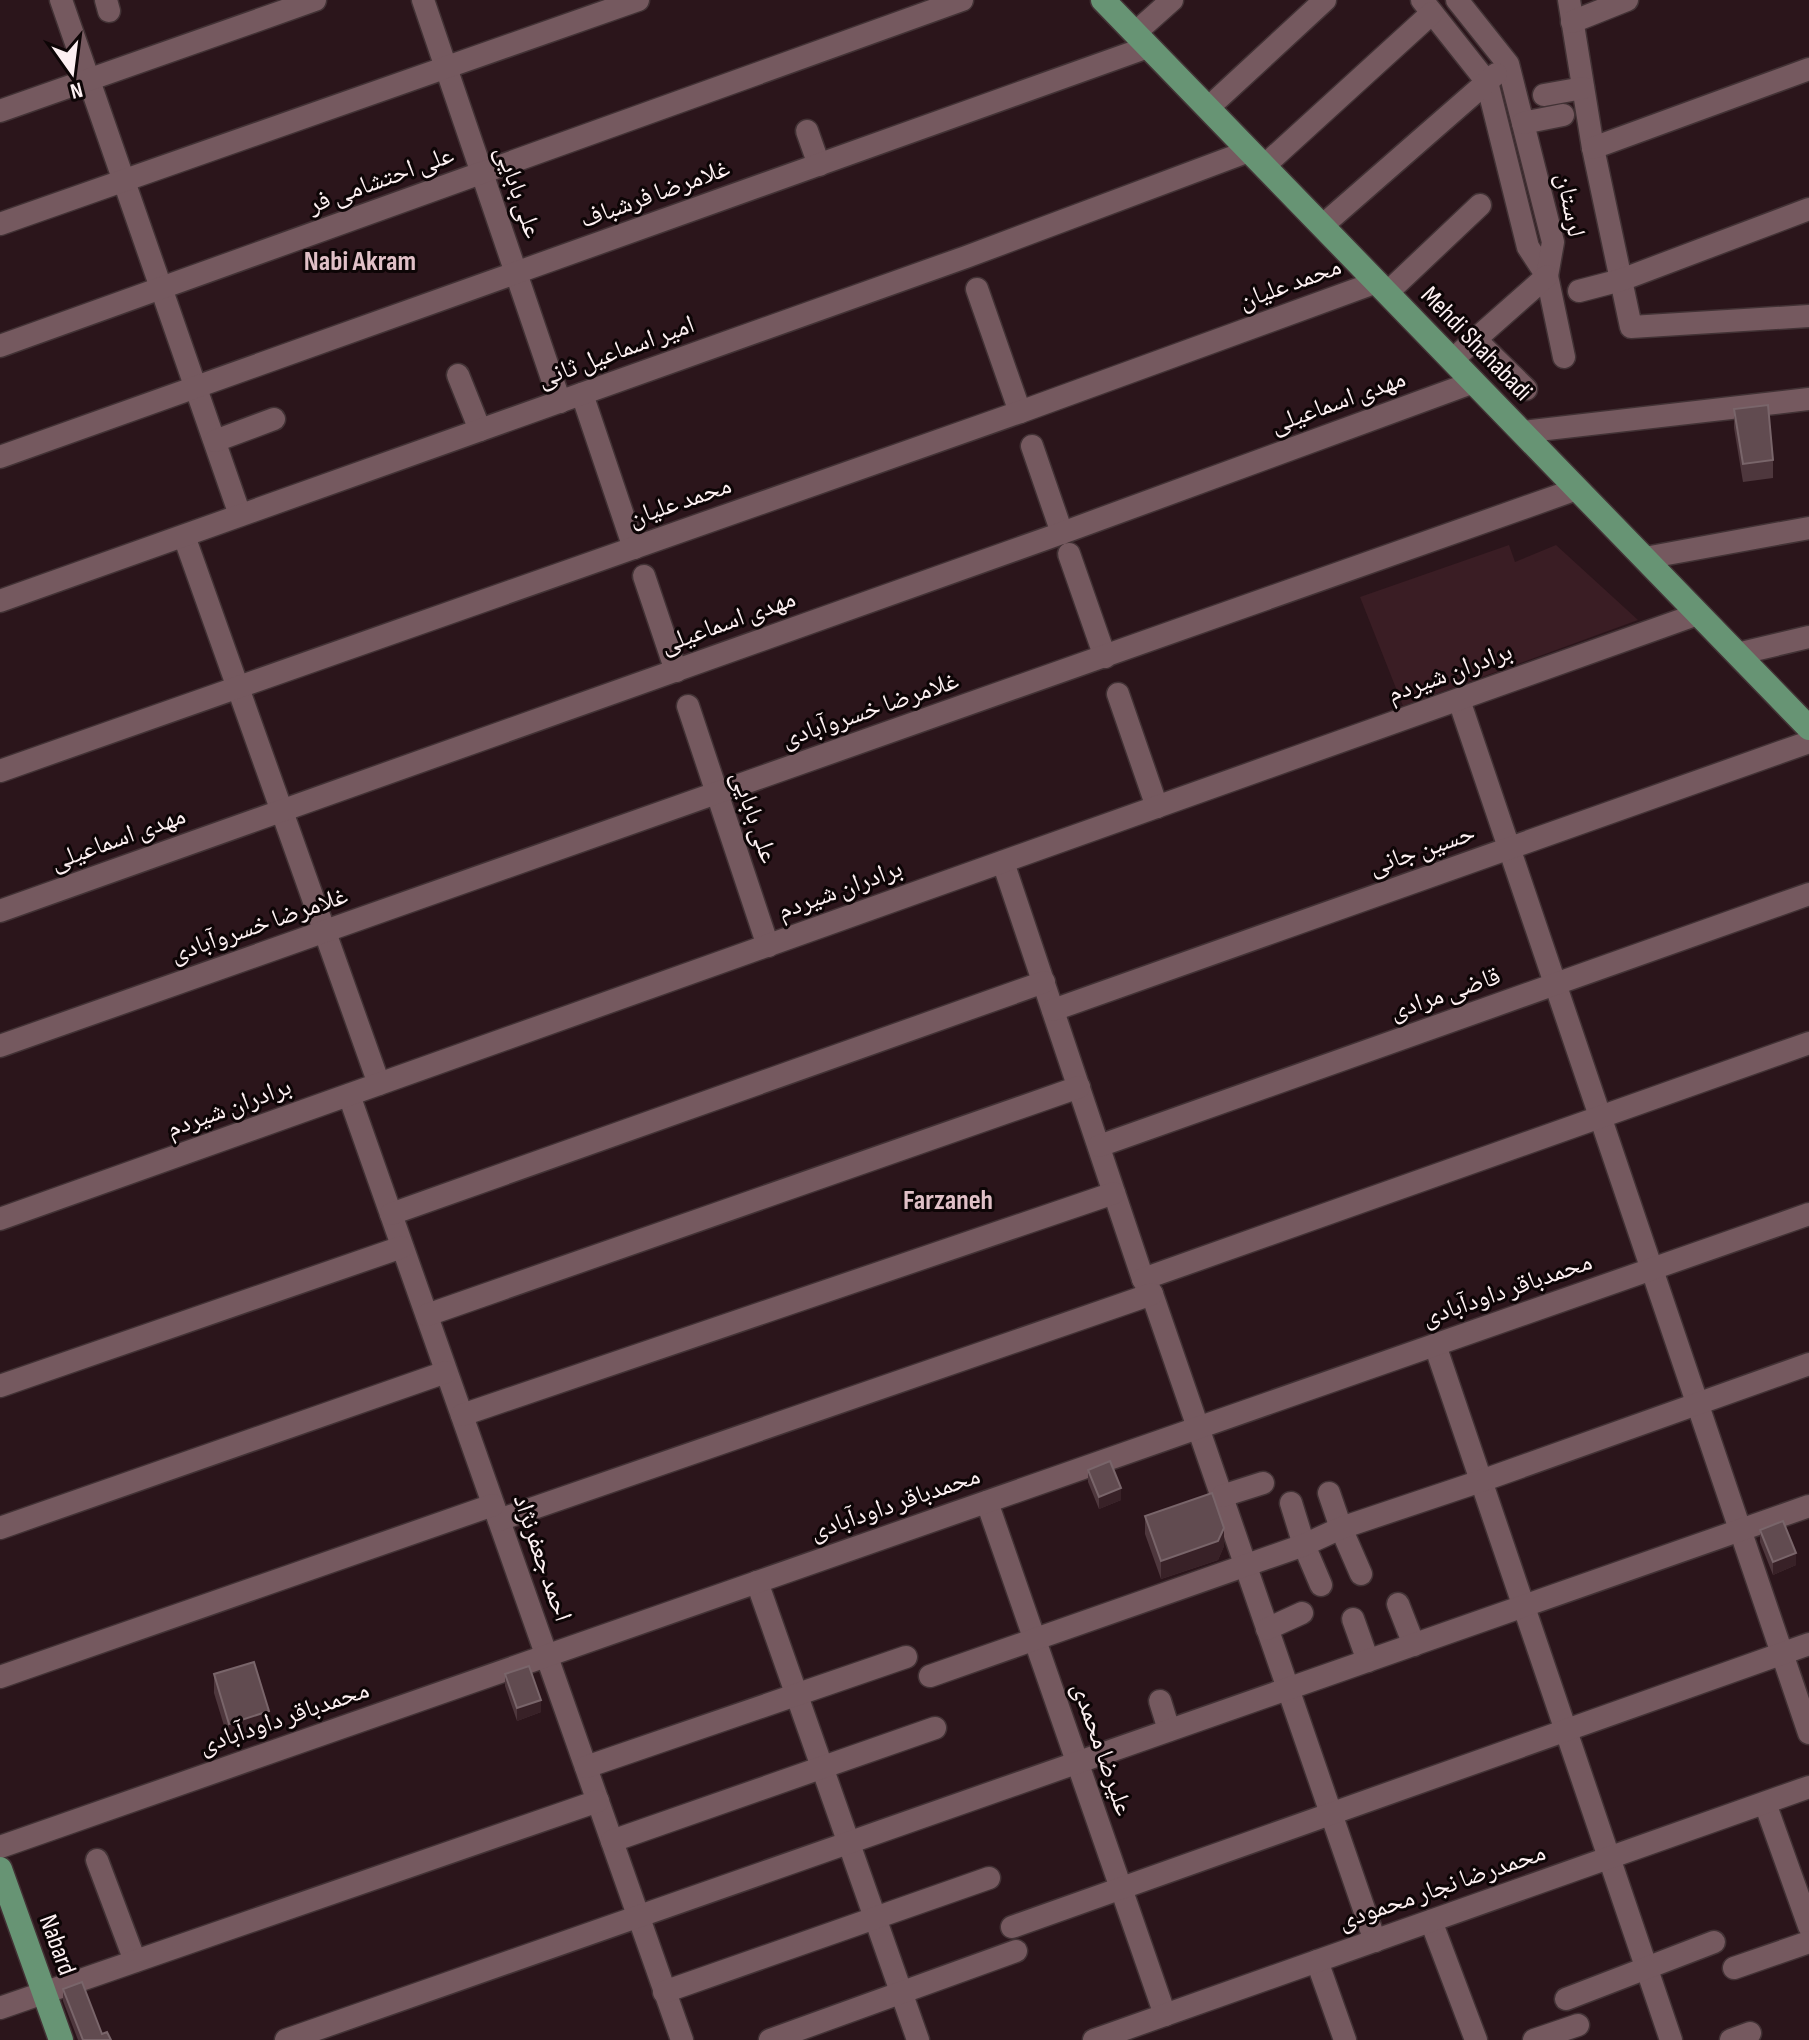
<svg xmlns="http://www.w3.org/2000/svg" width="1809" height="2040" font-family="'Sofia Sans Condensed','Noto Naskh Arabic',sans-serif">
<rect width="100%" height="100%" fill="#2b151b"/>
<path fill="#3a1d24" d="M1509,545L1515,562L1556,545L1638,620L1403,706L1360,597Z"/>
<g fill="none" stroke-linecap="round" stroke-linejoin="round">
<g stroke="#423235" stroke-width="25">
<g id="minor">
<path d="M61,0L240,515"/>
<path d="M106,0L109,11"/>
<path d="M423,0L560,402"/>
<path d="M1422,0L1487,82L1528,247L1547,276L1564,357"/>
<path d="M1457,0L1508,64L1553,242L1547,276"/>
<path d="M1569,0L1593,148L1631,327L1809,316"/>
<path d="M1572,22L1627,0"/>
<path d="M1135,33L1172,0"/>
<path d="M1544,95L1583,88"/>
<path d="M1208,108L1325,0"/>
<path d="M0,111L315,0"/>
<path d="M1523,123L1563,115"/>
<path d="M807,131L819,165"/>
<path d="M1593,148L1809,69"/>
<path d="M1264,166L1432,13"/>
<path d="M0,224L638,0"/>
<path d="M1322,226L1496,74"/>
<path d="M977,289L1020,412"/>
<path d="M1579,291L1621,280L1809,209"/>
<path d="M1387,293L1480,205"/>
<path d="M1476,340L1526,389"/>
<path d="M0,346L962,0"/>
<path d="M1452,360L1547,276"/>
<path d="M458,375L480,430"/>
<path d="M582,394L634,548"/>
<path d="M1522,432L1809,399"/>
<path d="M215,441L274,419"/>
<path d="M1032,446L1062,533"/>
<path d="M0,457L1148,47"/>
<path d="M184,536L379,1084"/>
<path d="M1069,554L1105,657"/>
<path d="M1645,558L1809,528"/>
<path d="M644,576L676,671"/>
<path d="M0,601L966,257L1249,151"/>
<path d="M1737,654L1809,637"/>
<path d="M1118,694L1157,807"/>
<path d="M1459,700L1809,1733"/>
<path d="M688,706L768,946"/>
<path d="M0,771L1020,412L1377,282"/>
<path d="M1003,862L1143,1279L1152,1294L1375,1941"/>
<path d="M0,911L1062,533L1474,382"/>
<path d="M1053,1010L1809,742"/>
<path d="M0,1046L1577,489"/>
<path d="M349,1095L682,2040"/>
<path d="M1099,1146L1809,894"/>
<path d="M391,1214L1044,982"/>
<path d="M0,1219L1698,614"/>
<path d="M1143,1279L1809,1043"/>
<path d="M427,1315L1079,1087"/>
<path d="M1435,1345L1671,2040"/>
<path d="M0,1386L402,1247"/>
<path d="M462,1415L1114,1193"/>
<path d="M1329,1493L1341,1528L1361,1574"/>
<path d="M1222,1496L1263,1483"/>
<path d="M987,1502L1165,2015"/>
<path d="M1291,1503L1304,1545L1321,1585"/>
<path d="M499,1520L1152,1294"/>
<path d="M0,1528L446,1372"/>
<path d="M757,1582L918,2040"/>
<path d="M1398,1604L1414,1645"/>
<path d="M1353,1619L1368,1661"/>
<path d="M1267,1629L1302,1613"/>
<path d="M930,1676L1304,1545L1341,1528L1481,1481L1809,1364"/>
<path d="M0,1677L493,1505"/>
<path d="M1160,1701L1169,1730"/>
<path d="M586,1767L906,1657"/>
<path d="M1765,1803L1809,1926"/>
<path d="M612,1841L935,1728"/>
<path d="M0,1847L1809,1214"/>
<path d="M97,1860L135,1961"/>
<path d="M1431,1921L1476,2040"/>
<path d="M1012,1927L1809,1644"/>
<path d="M1317,1961L1345,2040"/>
<path d="M1734,1968L1809,1942"/>
<path d="M664,1992L989,1878"/>
<path d="M1566,1999L1714,1942"/>
<path d="M0,2008L598,1801"/>
<path d="M286,2040L1809,1506"/>
<path d="M770,2040L1016,1951"/>
<path d="M1094,2040L1809,1787"/>
<path d="M1534,2040L1578,2025"/>
<path d="M1731,2040L1750,2033"/>
</g>
</g>
<g stroke="#423235" stroke-width="27">
<g id="major">
<path d="M1103,0L1809,728"/>
<path d="M0,1869L61,2040"/>
</g>
</g>
<use href="#minor" stroke="#75595f" stroke-width="22"/>
<use href="#major" stroke="#679474" stroke-width="24"/>
</g>
<g fill="#4e373d">
<path d="M1734,409L1773,460V478L1743,482L1734,428Z"/>
<path d="M1088,1470L1121,1500L1099,1509L1088,1482Z"/>
<path d="M1145,1516L1224,1546L1218,1560L1161,1579L1145,1534Z"/>
<path d="M1760,1530L1796,1565L1773,1575L1760,1542Z"/>
<path d="M214,1674L269,1730L229,1742L214,1693Z"/>
<path d="M505,1674L541,1712L517,1721L505,1686Z"/>
<path d="M63,1989L102,2034L111,2040H78L63,2001Z"/>
</g>
<g fill="#382127">
<path d="M1121,1488V1500L1099,1509V1497Z"/>
<path d="M1224,1528V1546L1218,1560L1161,1579V1561Z"/>
<path d="M1796,1553V1565L1773,1575V1562Z"/>
<path d="M541,1700V1712L517,1721V1708Z"/>
<path d="M269,1711V1730L229,1742V1724Z"/>
</g>
<g fill="#614b50" stroke="#79656a" stroke-width="2">
<path d="M1768,405L1773,460L1743,464L1734,409Z"/>
<path d="M1110,1461L1121,1488L1099,1497L1088,1470Z"/>
<path d="M1212,1493L1224,1528L1218,1541L1161,1561L1145,1516Z"/>
<path d="M1783,1521L1796,1553L1773,1562L1760,1530Z"/>
<path d="M254,1662L269,1711L229,1724L214,1674Z"/>
<path d="M529,1666L541,1700L517,1708L505,1674Z"/>
<path d="M82,1982L102,2034L107,2032L111,2040H83L63,1989Z"/>
</g>
<g text-anchor="middle" dominant-baseline="central" stroke-width="6" stroke-linejoin="round" paint-order="stroke">
<g font-size="26" fill="#fdf0f2" stroke="#0d0506">
<text transform="translate(381 180) rotate(-20)">علی احتشامی فر</text>
<text transform="translate(518 192) rotate(71)">علی بابایی</text>
<text transform="translate(655 194) rotate(-20)">غلامرضا فرشباف</text>
<text transform="translate(1570 205) rotate(79)">لرستان</text>
<text transform="translate(1290 284) rotate(-20)">محمد علیان</text>
<text transform="translate(1476 344) rotate(46)">Mehdi Shahabadi</text>
<text transform="translate(616 352) rotate(-20)">امیر اسماعیل ثانی</text>
<text transform="translate(1338 402) rotate(-20)">مهدی اسماعیلی</text>
<text transform="translate(680 502) rotate(-19)">محمد علیان</text>
<text transform="translate(728 622) rotate(-20)">مهدی اسماعیلی</text>
<text transform="translate(1450 673) rotate(-20)">برادران شیردم</text>
<text transform="translate(870 710) rotate(-19)">غلامرضا خسروآبادی</text>
<text transform="translate(754 817) rotate(71)">علی بابایی</text>
<text transform="translate(118 839) rotate(-20)">مهدی اسماعیلی</text>
<text transform="translate(1422 850) rotate(-19)">حسین جانی</text>
<text transform="translate(840 890) rotate(-20)">برادران شیردم</text>
<text transform="translate(259 925) rotate(-19)">غلامرضا خسروآبادی</text>
<text transform="translate(1445 994) rotate(-19)">قاضی مرادی</text>
<text transform="translate(229 1108) rotate(-20)">برادران شیردم</text>
<text transform="translate(1507 1290) rotate(-19)">محمدباقر داودآبادی</text>
<text transform="translate(895 1504) rotate(-19)">محمدباقر داودآبادی</text>
<text transform="translate(542 1558) rotate(71)">احمد جعفرنژاد</text>
<text transform="translate(284 1718) rotate(-19)">محمدباقر داودآبادی</text>
<text transform="translate(1102 1749) rotate(71)">علیرضا محمدی</text>
<text transform="translate(1442 1887) rotate(-19)">محمدرضا نجار محمودی</text>
<text transform="translate(57 1945) rotate(70)">Nabard</text>
</g>
<g font-size="28" font-weight="bold" fill="#e0c0c7" stroke="#0d0506">
<text x="360" y="261">Nabi Akram</text>
<text x="948" y="1200">Farzaneh</text>
</g>
</g>
<g transform="translate(72 72) rotate(166)" stroke="#0d0506" stroke-width="6" paint-order="stroke">
<path d="M0-6L14 30L0 20L-14 30Z" fill="#fdf0f2"/>
<text y="-12" font-size="22" font-weight="bold" text-anchor="middle" fill="#fdf0f2">N</text>
</g>
</svg>
